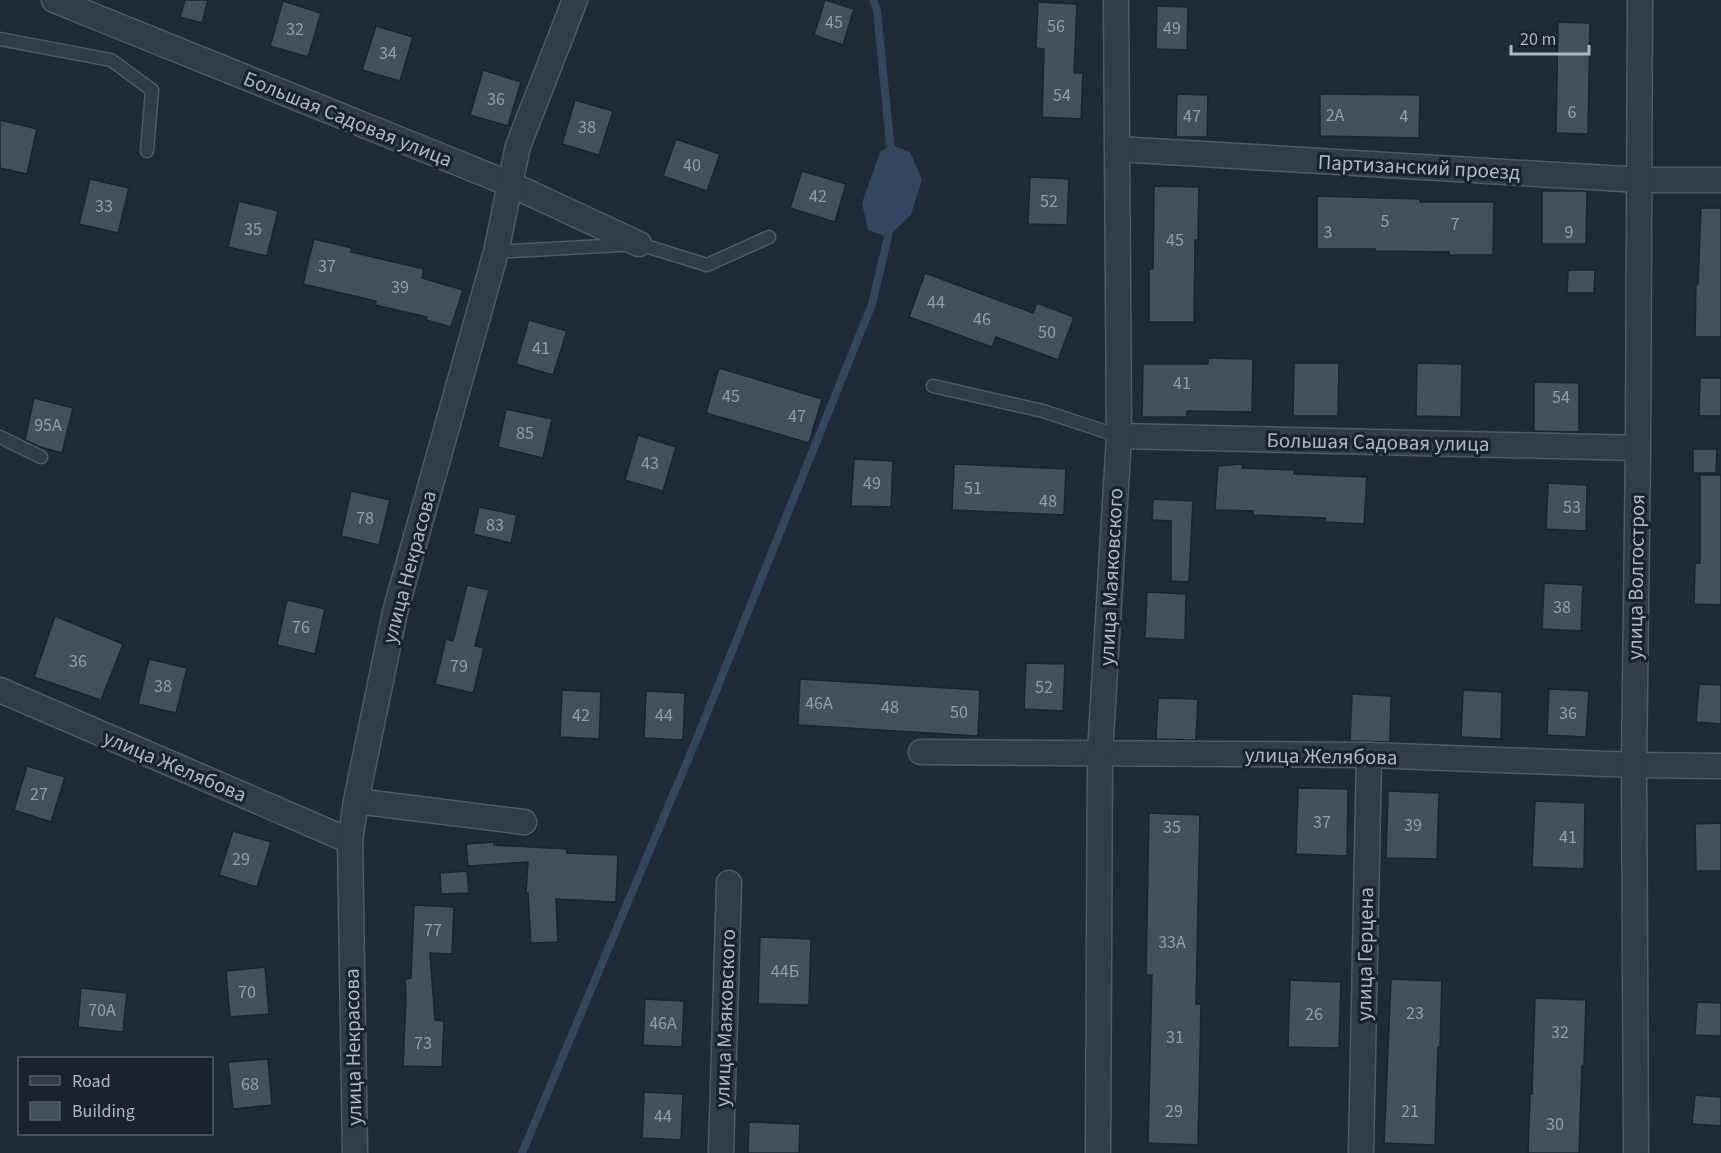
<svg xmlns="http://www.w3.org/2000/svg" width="1721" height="1153" font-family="'Source Sans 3',sans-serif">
<rect width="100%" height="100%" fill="#202b38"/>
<path fill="#334760" d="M891,145L910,152L922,179L911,215L888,237L868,230L862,203L880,152Z"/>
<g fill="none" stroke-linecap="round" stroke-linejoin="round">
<g stroke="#334760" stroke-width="8">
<path d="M873,0L877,10L891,153"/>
<path d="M522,1153L695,743L872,304L888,237V228"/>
</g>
</g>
<g fill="#435060" stroke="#1b242f" stroke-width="1.5">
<path d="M185,0H208L202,23L180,17Z"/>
<path d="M825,0L854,9L843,45L814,35Z"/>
<path d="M283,1L321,13L308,57L270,46Z"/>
<path d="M1038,2L1077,4L1074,73H1083L1081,119L1042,117L1044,49L1036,48Z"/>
<path d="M1157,6L1188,7L1187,50L1156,49Z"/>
<path d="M1558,22L1590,23L1588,134L1556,133Z"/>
<path d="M376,26L413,37L400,81L362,70Z"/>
<path d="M483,70L521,82L508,126L470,115Z"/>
<path d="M1177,94L1208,95L1207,137H1176Z"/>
<path d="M1320,94L1420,95L1419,138L1320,136Z"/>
<path d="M575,100L613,111L599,155L562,144Z"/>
<path d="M0,120L37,129L27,174L0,168Z"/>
<path d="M676,139L720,154L707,191L663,176Z"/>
<path d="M802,171L846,184L835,222L790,208Z"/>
<path d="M1030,177L1069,179L1067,225L1028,224Z"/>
<path d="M90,179L129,188L118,233L79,224Z"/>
<path d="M1154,186L1199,187L1198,240H1195L1194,322H1149V269H1153Z"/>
<path d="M1542,191H1587L1586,244H1542Z"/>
<path d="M1317,196L1420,199V202H1494L1493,255H1449V252L1375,251V249H1317Z"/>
<path d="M239,201L278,211L267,256L228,247Z"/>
<path d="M1701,208H1721V337H1695L1696,284H1698Z"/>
<path d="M314,239L352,248L351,252L424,269L422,278L463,290L451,327L426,320L427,317L375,305L376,301L303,284Z"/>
<path d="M1568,270H1595L1594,293H1567Z"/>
<path d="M925,273L1033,313L1037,303L1074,317L1058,360L996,337L992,347L909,317Z"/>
<path d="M529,320L567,331L553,375L516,364Z"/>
<path d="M1208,358L1253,359L1252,412L1187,411V417H1142L1143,364H1208Z"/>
<path d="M1294,363H1339L1338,416H1293Z"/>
<path d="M1417,363L1462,364L1461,417L1416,416Z"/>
<path d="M719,368L822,399L809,443L706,413Z"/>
<path d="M1700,378H1721V416H1699Z"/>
<path d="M1534,382L1579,383V432L1534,431Z"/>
<path d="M34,398L73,408L62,453L40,447L25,440Z"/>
<path d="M506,409L552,419L543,458L498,447Z"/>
<path d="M638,435L676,447L663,491L625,480Z"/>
<path d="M1693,449H1717L1716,473H1693Z"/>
<path d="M854,459L893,461L891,507L851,506Z"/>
<path d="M954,464L1066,469L1064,515L952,510Z"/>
<path d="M1243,464L1242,468L1294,470V474L1367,477L1364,524L1325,522V518L1253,515V511L1215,510L1218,466Z"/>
<path d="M1700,475H1721V605L1694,604L1695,563H1700Z"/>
<path d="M1548,483L1587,485L1586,531L1546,529Z"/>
<path d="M351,491L390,500L379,545L341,536Z"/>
<path d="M1153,499L1193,501L1189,582L1171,581V521L1152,520Z"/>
<path d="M479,507L517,515L511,543L473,534Z"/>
<path d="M1544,583L1583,585L1581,631L1542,629Z"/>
<path d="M467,585L489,590L475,646L484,648L473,693L435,684L446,639L453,641Z"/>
<path d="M1147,592L1186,594L1185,640L1145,638Z"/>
<path d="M287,600L325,609L315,654L277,645Z"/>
<path d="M55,616L123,644L101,700L34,677Z"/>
<path d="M149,659L187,668L176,713L138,704Z"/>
<path d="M1026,663L1065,664L1063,711L1024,709Z"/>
<path d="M800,679L980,690L978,736L798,725Z"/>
<path d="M1699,684L1721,685V724L1696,722Z"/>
<path d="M1549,689L1589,691L1586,737L1547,735Z"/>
<path d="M562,690L601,692L599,739L560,737Z"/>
<path d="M1463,690L1502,692L1501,739L1461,737Z"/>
<path d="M646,691L685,693L683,740L644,738Z"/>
<path d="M1352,694L1391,696L1390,742L1350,741Z"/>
<path d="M1158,698L1198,699L1196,740L1156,739Z"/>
<path d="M27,766L65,777L51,822L14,810Z"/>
<path d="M1298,788L1348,789L1347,856L1296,854Z"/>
<path d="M1388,791L1439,793L1437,859L1386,858Z"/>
<path d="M1535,801L1585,803L1584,869L1532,867Z"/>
<path d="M1149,813L1200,815L1196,1004H1201L1198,1145L1148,1143L1152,975H1146Z"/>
<path d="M1721,823V871H1696L1695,824Z"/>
<path d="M233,831L271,842L257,887L219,875Z"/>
<path d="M494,842V845L567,849V853L618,855L616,902L556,899L558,942L531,943L528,893H526L528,862L468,866L466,844Z"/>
<path d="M467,871L469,893L441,894L440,873Z"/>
<path d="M414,905L454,907L452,954L430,953L435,1020L444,1021L442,1067L403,1066L406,998L405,979L411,978Z"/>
<path d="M760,937L811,939L809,1005L758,1004Z"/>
<path d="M265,967L269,1014L230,1017L226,971Z"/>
<path d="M1391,979L1442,981L1440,1047H1438L1435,1145L1384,1143Z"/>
<path d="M1290,980L1341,982L1339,1048L1288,1047Z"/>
<path d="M81,988L127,993L123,1032L78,1027Z"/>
<path d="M1535,998L1586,1000L1584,1066H1582L1579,1153H1528L1530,1094H1532Z"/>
<path d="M645,999L684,1001L682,1047L643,1045Z"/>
<path d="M1697,1002L1721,1003V1036L1695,1035Z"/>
<path d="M268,1059L272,1105L233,1109L228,1062Z"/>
<path d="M644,1092L683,1094L681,1140L642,1138Z"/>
<path d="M1695,1095L1721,1097V1126L1692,1124Z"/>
<path d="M749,1122L800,1124L799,1153H748Z"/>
</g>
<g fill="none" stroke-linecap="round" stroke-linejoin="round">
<g stroke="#515a66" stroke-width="15">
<g id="service">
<path d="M0,39L111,60L152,90L147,151"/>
<path d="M496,252L639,244L707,265L769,237"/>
<path d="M933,386L1043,411L1119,436"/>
<path d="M0,437L41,457"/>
</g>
</g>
<g stroke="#515a66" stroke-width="27">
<g id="minor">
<path d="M54,0L510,184L639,244"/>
<path d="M1118,149L1640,180H1721"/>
<path d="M1119,436L1638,448"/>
<path d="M0,690L350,841"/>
<path d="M921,752L1369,755L1634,765L1721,766"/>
<path d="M356,801L524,822"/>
<path d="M355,1153L350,841L356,801L395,612L496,252L518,146L575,0"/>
<path d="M721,1153L729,883"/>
<path d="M1098,1153L1100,753L1119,436L1116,0"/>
<path d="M1361,1153L1369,755"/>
<path d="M1636,1153L1634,765L1638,448L1640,0"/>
</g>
</g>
<use href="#service" stroke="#333d48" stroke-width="12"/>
<use href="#minor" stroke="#333d48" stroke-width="24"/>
</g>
<g text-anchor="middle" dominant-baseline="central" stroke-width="6" stroke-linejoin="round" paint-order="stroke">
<g font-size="18" fill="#939dac">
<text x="834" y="22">45</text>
<text x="1056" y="26">56</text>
<text x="1172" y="28">49</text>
<text x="295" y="29">32</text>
<text x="388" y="53">34</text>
<text x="1062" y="95">54</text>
<text x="496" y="99">36</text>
<text x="1572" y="112">6</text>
<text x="1335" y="115">2А</text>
<text x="1192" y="116">47</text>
<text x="1404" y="116">4</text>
<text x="587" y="127">38</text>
<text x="692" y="165">40</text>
<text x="818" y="196">42</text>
<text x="1049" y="201">52</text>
<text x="104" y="206">33</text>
<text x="1385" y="221">5</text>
<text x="1455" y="224">7</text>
<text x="253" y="229">35</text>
<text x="1328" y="232">3</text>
<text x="1569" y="232">9</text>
<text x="1175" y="240">45</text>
<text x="327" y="266">37</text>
<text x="400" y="287">39</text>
<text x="936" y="302">44</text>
<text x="982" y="319">46</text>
<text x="1047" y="332">50</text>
<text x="541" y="348">41</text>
<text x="1182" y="383">41</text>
<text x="731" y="396">45</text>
<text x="1561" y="397">54</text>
<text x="797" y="416">47</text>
<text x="48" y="425">95А</text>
<text x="525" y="433">85</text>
<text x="650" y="463">43</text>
<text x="872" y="483">49</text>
<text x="973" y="488">51</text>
<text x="1048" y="501">48</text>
<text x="1572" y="507">53</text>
<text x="365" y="518">78</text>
<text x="495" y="525">83</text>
<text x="1562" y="607">38</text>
<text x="301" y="627">76</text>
<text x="78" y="661">36</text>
<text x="459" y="666">79</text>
<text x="163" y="686">38</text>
<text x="1044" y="687">52</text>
<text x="819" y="703">46А</text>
<text x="890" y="707">48</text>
<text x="959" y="712">50</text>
<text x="1568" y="713">36</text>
<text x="581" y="715">42</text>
<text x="664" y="715">44</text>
<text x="39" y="794">27</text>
<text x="1322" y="822">37</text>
<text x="1413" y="825">39</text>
<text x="1172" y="827">35</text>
<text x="1568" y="837">41</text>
<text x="241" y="859">29</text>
<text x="433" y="930">77</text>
<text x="1172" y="942">33А</text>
<text x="785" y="971">44Б</text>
<text x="247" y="992">70</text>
<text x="102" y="1010">70А</text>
<text x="1415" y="1013">23</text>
<text x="1314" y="1014">26</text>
<text x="663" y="1023">46А</text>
<text x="1560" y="1032">32</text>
<text x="1175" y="1037">31</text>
<text x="423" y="1043">73</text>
<text x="250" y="1084">68</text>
<text x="1174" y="1111">29</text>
<text x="1410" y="1111">21</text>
<text x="663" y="1116">44</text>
<text x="1555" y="1124">30</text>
</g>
<g font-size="21" fill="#aeb7c5" stroke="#19222d">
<text transform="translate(348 119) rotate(22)">Большая Садовая улица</text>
<text transform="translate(1419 167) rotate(3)">Партизанский проезд</text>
<text transform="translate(1378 442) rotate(1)">Большая Садовая улица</text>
<text transform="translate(409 567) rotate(-75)">улица Некрасова</text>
<text transform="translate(1111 577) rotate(-87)">улица Маяковского</text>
<text transform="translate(1636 577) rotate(-89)">улица Волгостроя</text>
<text transform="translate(1321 756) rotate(1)">улица Желябова</text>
<text transform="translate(175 766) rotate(23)">улица Желябова</text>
<text transform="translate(1365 954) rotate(-89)">улица Герцена</text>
<text transform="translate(725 1018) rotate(-88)">улица Маяковского</text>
<text transform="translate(353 1047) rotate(-91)">улица Некрасова</text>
</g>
</g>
<rect x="18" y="1057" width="195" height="78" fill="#19222d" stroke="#555e6a" stroke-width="1.5"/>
<rect x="30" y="1076" width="30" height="9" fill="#333d48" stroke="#555e6a" stroke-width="1.5"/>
<text x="72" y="1087" font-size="18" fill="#aeb7c5">Road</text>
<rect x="30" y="1102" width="30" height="18" fill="#435060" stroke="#555e6a" stroke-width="1.5"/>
<text x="72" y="1117" font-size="18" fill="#aeb7c5">Building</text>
<path d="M1511 45v9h78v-9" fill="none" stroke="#aeb7c5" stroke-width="3"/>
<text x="1520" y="45" font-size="18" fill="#aeb7c5" stroke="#19222d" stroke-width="4.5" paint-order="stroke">20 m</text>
</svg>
